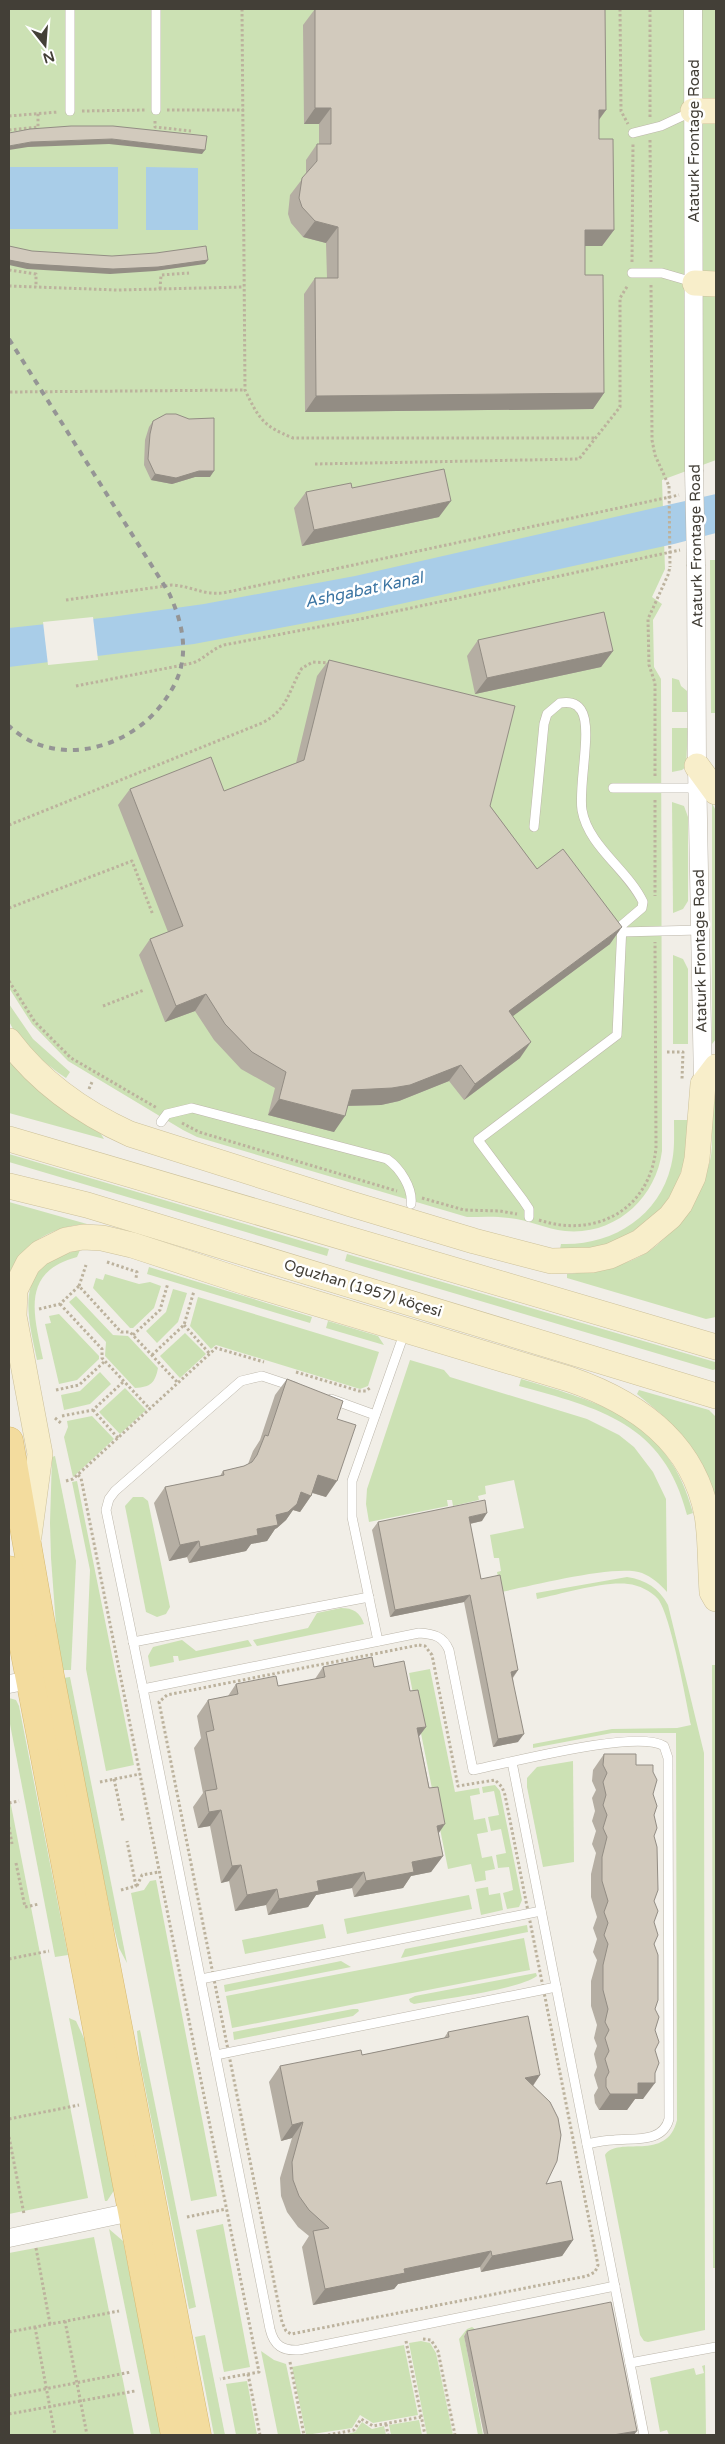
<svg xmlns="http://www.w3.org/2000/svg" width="725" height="2444" font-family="'Varela Round',sans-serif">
<rect width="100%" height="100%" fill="#f1eee7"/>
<g fill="#cce1b4">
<path d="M9,9H716V460L662,480L665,569L652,597L662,604L653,620L654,667L661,679L662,1151C656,1199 614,1236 565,1231C546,1229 529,1220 509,1218C495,1216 481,1217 467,1217L197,1137L183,1130L68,1061L32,1024L9,988Z"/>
<path d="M710,560H716V713H711Z"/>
<path d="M672,678L679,680L681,686L687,691L688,712H672Z"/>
<path d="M672,728H688L686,767L682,770L672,772Z"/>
<path d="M672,802L684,806L688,817V901L683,909L673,913Z"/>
<path d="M712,803L716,811V1039L712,1044Z"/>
<path d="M673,955L683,959L688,969V1044H673Z"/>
<path d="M9,1004L33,1039L70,1072L66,1078C48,1066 17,1041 9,1021C8,1016 9,1009 9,1004Z"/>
<path d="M9,1060L60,1108L101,1134L104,1139L9,1113Z"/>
<path d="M716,1092V1317L706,1319L567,1278V1274C626,1268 658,1258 690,1205C700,1189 707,1175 711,1156C714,1135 709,1112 716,1092Z"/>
<path d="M674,1120H689C687,1170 675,1207 630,1233C618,1240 605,1247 591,1249C581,1250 570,1249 560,1249L561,1244C611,1246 659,1217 671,1166C675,1151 674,1136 674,1120Z"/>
<path d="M9,1154L329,1249L327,1256L9,1162Z"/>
<path d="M9,1202L87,1224C54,1226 23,1242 9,1274Z"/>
<path d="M80,1250L77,1257C20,1272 34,1315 43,1359L37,1360C26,1309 14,1264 80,1250Z"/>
<path d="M347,1254L715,1362L716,1369L713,1370L345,1261Z"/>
<path d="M149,1267L312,1317L310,1323L147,1274Z"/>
<path d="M105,1274L139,1284L150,1282L161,1286L154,1308L133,1328H130L93,1288L96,1278L103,1280Z"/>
<path d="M173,1289L187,1293L178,1322L157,1343L146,1331L166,1312Z"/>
<path d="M76,1296L113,1335L128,1336L158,1368C155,1383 151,1387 135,1388L105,1356L106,1342L69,1302Z"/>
<path d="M198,1297L379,1352L368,1386L360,1389L216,1345L211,1349L190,1326Z"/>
<path d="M59,1314L99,1356V1359L77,1380L59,1384L45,1324L51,1323L49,1316Z"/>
<path d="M328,1321L378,1336L384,1345L326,1328Z"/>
<path d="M185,1333L206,1354L180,1378L160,1356Z"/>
<path d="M410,1360L444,1370L450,1377L587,1419L619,1435L634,1447L653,1472L666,1499L667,1592C660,1584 652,1577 642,1573C616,1564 532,1586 501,1592L497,1572L501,1571L499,1558H494L490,1535L524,1528L514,1480L485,1486L486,1494L478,1496L479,1500L453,1506L452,1500H447L448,1506L369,1522L366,1504L367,1489Z"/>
<path d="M100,1372L111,1384L90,1404L64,1410L61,1395L80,1391Z"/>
<path d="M521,1379C603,1403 669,1421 693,1513L687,1515C664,1423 599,1408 519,1386Z"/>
<path d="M125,1388L146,1410L120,1434L99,1412Z"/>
<path d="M639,1390L709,1410L715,1416L716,1505L681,1435L660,1413L637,1394Z"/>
<path d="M92,1416L114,1439L73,1477L64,1437L68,1427L67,1421Z"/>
<path d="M55,1456L76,1561L71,1670H63L58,1653L51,1558L50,1523L52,1457Z"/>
<path d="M77,1481L134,1765L106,1771L86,1669L90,1570L72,1482Z"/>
<path d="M133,1497H143L148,1501L170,1607L166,1614L157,1617L146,1612L125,1506Z"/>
<path d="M627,1577C646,1580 659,1588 668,1605L704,1753L705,2330L648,2342L644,2341L640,2335L605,2155C618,2135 667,2163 677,2120L676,1733H612L533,1748V1744L612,1729L677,1728L691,1725C686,1700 671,1616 658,1599C651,1591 639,1585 628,1584C604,1581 562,1594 537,1599L536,1593Z"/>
<path d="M341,1608C353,1608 360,1612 364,1624L257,1646L253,1640L308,1628L317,1613Z"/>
<path d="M182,1640L196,1651L248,1640L252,1646L179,1661L178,1656H173L174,1662L150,1667L148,1656L153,1647Z"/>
<path d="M712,1665H716V2268H713Z"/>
<path d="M430,1669L455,1792L479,1788L480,1794L470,1796L474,1820L485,1818L488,1832L477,1834L482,1858L492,1856L495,1869L485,1871L486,1880L475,1882L471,1864L448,1869L409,1673Z"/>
<path d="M70,1677L127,1963L119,1948L112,1920L63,1678Z"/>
<path d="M9,1698L16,1700L19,1706L68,1955L55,1957L9,1719Z"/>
<path d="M573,1761L574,1862L543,1867L527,1787V1778L537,1767Z"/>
<path d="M495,1785L500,1791L522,1900L519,1907L507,1909L503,1893L513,1890L509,1867L498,1868L496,1855L506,1853L501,1829L491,1831L488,1817L499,1815L494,1791L483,1793L482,1787Z"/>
<path d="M9,1795L88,2198L9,2214Z"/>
<path d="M156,1880L217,2196L191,2201L131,1893L144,1890L150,1881Z"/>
<path d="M488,1887L489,1895L500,1893L503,1910L481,1915L476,1889Z"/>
<path d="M469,1895L472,1909L347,1934L344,1919Z"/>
<path d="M323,1924L326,1938L245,1954L242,1940Z"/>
<path d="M527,1925L528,1932L401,1958L405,1949Z"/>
<path d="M524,1938L530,1970L232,2028L226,1996Z"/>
<path d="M341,1961L351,1967L225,1992L224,1985Z"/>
<path d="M536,1973L537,1976C517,1990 442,1999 414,2004L410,2002L409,1999L415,1996Z"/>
<path d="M353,2009H358L359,2011L353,2016L234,2040L233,2032Z"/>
<path d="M69,2018L76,2021L88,2047L115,2189L107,2201H105Z"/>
<path d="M140,2030L196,2307L189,2309L140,2062L137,2031Z"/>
<path d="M223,2224L250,2367L224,2372L196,2230Z"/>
<path d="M109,2229L123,2241L162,2435H151Z"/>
<path d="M94,2237L134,2435H9V2253Z"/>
<path d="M472,2327L479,2332L464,2335L483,2435H478L459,2339L467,2329Z"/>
<path d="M205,2335L225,2435H214L195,2337Z"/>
<path d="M421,2341L430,2343L436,2353L453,2435H427L409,2343Z"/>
<path d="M404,2345L418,2415L373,2423L360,2415L352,2428L306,2435L292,2367Z"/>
<path d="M261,2351L274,2360L286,2364L301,2435H278Z"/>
<path d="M705,2365L706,2435H669L667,2430L660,2432L650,2378L694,2368L696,2375L704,2373L702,2366Z"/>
<path d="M247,2381L257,2435H236L226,2384Z"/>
<path d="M419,2420L422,2435H391L389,2425Z"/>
<path d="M362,2422L372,2429L384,2426L386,2435H343L355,2432Z"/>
</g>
<g fill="#a9cde8">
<rect x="9" y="167" width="109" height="62"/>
<path d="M146,167L198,168V230H146Z"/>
<path d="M716,494V533L674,544L359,613L194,644L9,667V628L111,617L204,604L355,576Z"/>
</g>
<path fill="#f1eee7" d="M93,617L98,660L48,665L43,622Z"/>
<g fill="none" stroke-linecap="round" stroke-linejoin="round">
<g stroke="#bcb6aa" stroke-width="10">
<g id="lane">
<path d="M156,110V9"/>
<path d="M70,111V9"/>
<path d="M633,133L661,126L691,112"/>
<path d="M632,273H662L693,282"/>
<path d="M613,788H697"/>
<path d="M621,932L700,930"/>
<path d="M161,1122L167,1114L192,1108L387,1159C400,1168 413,1188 411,1204"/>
<path d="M529,1217V1209L523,1200L478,1140L617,1035L622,925L642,908L643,902C628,870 588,846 582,810C578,786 593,727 581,710C576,702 568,702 560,703L547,714L544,724L534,827"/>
<path d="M331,1399L375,1415"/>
<path d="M378,1641L352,1517V1481L405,1331"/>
<path d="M133,1642L369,1597"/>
<path d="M143,1689L106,1510L109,1499L115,1491L241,1381L262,1376L295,1387"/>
<path d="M512,1762L644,2435"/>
<path d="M201,1979L541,1911"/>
<path d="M216,2055L556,1987"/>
<path d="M587,2144C596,2142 605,2140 614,2140C634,2138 663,2143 669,2119L668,1758L664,1746C636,1729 510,1763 473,1770L449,1650C443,1636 434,1634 419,1633L143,1689L270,2329C274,2346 283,2351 299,2350L615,2286"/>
<path d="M630,2363L716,2347"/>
</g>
</g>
<g stroke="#bcb6aa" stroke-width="19">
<g id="street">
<path d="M693,9L694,470"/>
<path d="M696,566L697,766L703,1084"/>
<path d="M9,1684L40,1678"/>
<path d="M9,2238L141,2210"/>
</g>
</g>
<g stroke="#ccc19b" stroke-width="26">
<g id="secondary">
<path d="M693,111H716"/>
<path d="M695,283L716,284"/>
<path d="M697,766L716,792"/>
<path d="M9,1041C40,1082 84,1113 130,1134L351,1204L474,1241L551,1261L592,1260L610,1256L640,1242L670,1217L680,1204L693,1177L697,1159L703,1084L716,1067"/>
<path d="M9,1139L716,1347"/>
<path d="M9,1186L87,1205L716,1396"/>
<path d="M29,1536L40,1454L14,1316L15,1290L28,1264L40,1253L66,1240L83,1237L102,1238L132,1245L248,1283L569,1379C636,1402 693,1441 707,1515C711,1539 710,1566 712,1592L716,1599"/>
</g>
</g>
<g stroke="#d6b970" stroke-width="29">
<g id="primary">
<path d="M9,1441L50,1676L197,2435"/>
<path d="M9,1570L175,2435"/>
</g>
</g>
<g stroke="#bcb29d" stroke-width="3" stroke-dasharray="2.5 2.5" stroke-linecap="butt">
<path d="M242,9L245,390C259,419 263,426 293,438H595"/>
<path d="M620,9L621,111L628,124"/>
<path d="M167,110H244"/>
<path d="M82,111L145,110"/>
<path d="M9,116L58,112"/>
<path d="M650,117V9"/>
<path d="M155,121V127L191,131"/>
<path d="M9,130L38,127V112"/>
<path d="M650,140L651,262"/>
<path d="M632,262L633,143"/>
<path d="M9,270L36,274V287"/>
<path d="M651,285L652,440L655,455L669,486"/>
<path d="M9,286L117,290L244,287"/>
<path d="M160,289L161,275L189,273"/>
<path d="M10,392L245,390"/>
<path d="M315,464L579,459L620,407V298L628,285"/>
<path d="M66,600L172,585C191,586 202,595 223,593L679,495"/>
<path d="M76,686L193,663C205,658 212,649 224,645L360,619L680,550"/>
<path d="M655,776V683L649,665L648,619L668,575L670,567"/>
<path d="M655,800V896"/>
<path d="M9,825L262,723C289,709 288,691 302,668L313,662L330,663"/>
<path d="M9,908L132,861L153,915"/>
<path d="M9,981L35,1022L71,1058L157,1108"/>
<path d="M103,1006L144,990"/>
<path d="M667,1052H683L682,1079"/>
<path d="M89,1089L92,1082"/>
<path d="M182,1123L199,1132L397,1191"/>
<path d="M422,1198L464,1210L500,1211L517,1214"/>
<path d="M539,1220C596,1239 651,1209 656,1147L655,942"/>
<path d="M107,1262L137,1272L136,1278"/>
<path d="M79,1286L86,1265"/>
<path d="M60,1304L102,1349V1358L150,1409"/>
<path d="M39,1309L60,1304L79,1286L121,1332H130L178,1383"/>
<path d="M184,1325L210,1354"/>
<path d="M133,1335L160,1310L168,1283"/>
<path d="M152,1355L184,1325L194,1291"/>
<path d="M296,1372L359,1391H366L371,1387"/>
<path d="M56,1390L79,1385L104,1362"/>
<path d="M93,1410L118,1438"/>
<path d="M62,1416L93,1410L123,1382"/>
<path d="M55,1418L62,1424"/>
<path d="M78,1475L81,1478L259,2372L220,2379"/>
<path d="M66,1481L73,1479L216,1348L264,1362"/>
<path d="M419,1645L425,1646L432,1655L458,1786L495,1780L502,1787L505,1795L598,2265L595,2272L587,2276L291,2334L286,2331L282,2322L159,1702L167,1695Z"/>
<path d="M114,1779L123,1821"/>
<path d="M100,1782L140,1774"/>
<path d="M9,1803L19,1801"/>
<path d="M9,1827L12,1844"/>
<path d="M16,1863L25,1907L39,1904"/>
<path d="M137,1886L142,1875L159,1872"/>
<path d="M121,1890L136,1886L127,1841"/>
<path d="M9,1959L49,1951"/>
<path d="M9,2119L79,2105"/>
<path d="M9,2137L24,2214"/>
<path d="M187,2217L226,2209"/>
<path d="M36,2248L50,2324"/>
<path d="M65,2321L87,2435"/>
<path d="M35,2327L55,2435"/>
<path d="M9,2332L119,2311"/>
<path d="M423,2339L431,2340L438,2351L455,2435"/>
<path d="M406,2341L425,2435"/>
<path d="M290,2362L304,2435"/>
<path d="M248,2374L260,2435"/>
<path d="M9,2396L131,2372"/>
<path d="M9,2414L135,2391"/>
<path d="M386,2424L388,2435"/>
<path d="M328,2435L354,2430L361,2419L373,2426L421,2417"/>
</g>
<use href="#lane" stroke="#fff" stroke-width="9"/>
<use href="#street" stroke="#fff" stroke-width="18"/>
<use href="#secondary" stroke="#f8eeca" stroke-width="25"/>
<use href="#primary" stroke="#f3dc9e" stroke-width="28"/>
<path stroke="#959595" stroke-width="4" stroke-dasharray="6 6" stroke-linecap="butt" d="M9,339L169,593C179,615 186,638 182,662C180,675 174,687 167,697C134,748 57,771 9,726"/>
<g stroke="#bcb6aa" stroke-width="19" stroke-linecap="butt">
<path id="street-bridge" d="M694,470L696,566"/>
</g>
<path stroke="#bcb29d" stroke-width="3" stroke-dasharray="2.5 2.5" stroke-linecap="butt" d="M669,486L670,567"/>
<use href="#street-bridge" stroke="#fff" stroke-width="18"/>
</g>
<g fill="#b5aea3">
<path d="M315,9L606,110L599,120V139L614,230L602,246H585V275L604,393L593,409L305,412L304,294L315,278H327L326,243L303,237L291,223L288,214L290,195L306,174V160L317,144H319V124H304L303,25Z"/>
<path d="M153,421L210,477H195L172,484L151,480L144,465L145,440L149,427Z"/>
<path d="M352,488L439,517L302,546L294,508L306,492Z"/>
<path d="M478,640L613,651L601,667L475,694L467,656Z"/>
<path d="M329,660L490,806L537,869L610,944L512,1016L520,1058L464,1100L449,1081L399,1101L381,1105L347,1106L334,1132L268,1115L275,1088L241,1069L214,1040L195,1011L165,1022L139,955L150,939L168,932L118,805L130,789L224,791L296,763L317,676Z"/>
<path d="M287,1379L337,1419L326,1497L312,1493L311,1496L300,1512L293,1510L286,1520L277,1528L275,1529L267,1541L251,1544L246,1551L189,1563L187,1557L169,1561L154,1503L165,1487L220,1476L223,1471L244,1466L248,1464L253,1451L260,1440L275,1395Z"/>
<path d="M482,1521L470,1524L481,1579L518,1670L513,1678L518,1742L493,1747L464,1602L390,1617L372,1530L378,1522Z"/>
<path d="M323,1667H374L410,1691L426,1727L419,1736L443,1856L431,1872L411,1876L403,1888L354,1897L352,1888L316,1895L308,1907L268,1915L266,1905L235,1911L229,1881L221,1883L210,1826L198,1828L193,1807L203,1793L194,1748L201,1738L197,1716L208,1700L228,1696L236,1684L278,1686L315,1679Z"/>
<path d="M604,1754L636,1765L653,1794L655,2050L643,2099H635L627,2110H599L595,2103L594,2095L598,2088L594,2075L597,2067L594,2054L597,2046L594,2038L597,2025L591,2006V1981L597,1960L593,1952L597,1939L593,1928L597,1917L591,1897V1874L596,1853L592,1844L596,1831L592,1821L595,1811L592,1798L596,1790L592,1781L593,1770Z"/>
<path d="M448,2032L540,2075L533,2086L546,2184L573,2240L562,2256L481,2272L480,2267L398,2284L394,2289L313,2305L302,2247L309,2236L298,2227L287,2212L281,2196L280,2178L292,2138L281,2141L269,2082L280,2066L362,2055L444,2038Z"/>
<path d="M467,2331L634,2435H484L464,2336Z"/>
</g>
<g fill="#938d84">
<path d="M315,108H331L319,124H304Z"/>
<path d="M599,110H606L594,126Z"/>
<path d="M112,139L205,150L202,154L109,144L28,147L9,150V146L31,142Z"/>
<path d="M315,221L338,227L326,243L303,237Z"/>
<path d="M585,230H614L602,246H574Z"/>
<path d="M9,260H208L205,264L155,271L110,274L27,269L9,265Z"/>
<path d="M604,393L593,409L305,412L316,396Z"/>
<path d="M199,471H214L210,477H195L172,484L151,480L155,474Z"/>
<path d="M451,501L439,517L302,546L314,530Z"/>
<path d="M613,651L601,667L475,694L487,678Z"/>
<path d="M622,927L610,944L497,1028L509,1011Z"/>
<path d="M206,994L195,1011L165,1022L176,1006Z"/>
<path d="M531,1042L520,1058L464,1100L475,1084Z"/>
<path d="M461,1065L449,1081L399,1101L381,1105L340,1106L352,1090Z"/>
<path d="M279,1099L345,1116L334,1132L268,1115Z"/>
<path d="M318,1475L337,1481L326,1497L307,1491Z"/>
<path d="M301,1492L311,1496L300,1512L293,1510L286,1520L277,1528L275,1529L267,1541L251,1544L246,1551L189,1563L200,1547L276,1515Z"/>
<path d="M487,1513L482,1521L464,1525L469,1517Z"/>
<path d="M199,1541L187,1557L169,1561L180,1545Z"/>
<path d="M470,1595L464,1602L390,1617L395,1610Z"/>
<path d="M518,1670L512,1678L511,1672Z"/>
<path d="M426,1727L414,1743L417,1728Z"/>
<path d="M524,1734L518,1742L493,1747L498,1739Z"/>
<path d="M221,1810L210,1826L198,1828L209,1812Z"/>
<path d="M445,1824L434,1840L437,1826Z"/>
<path d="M443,1856L431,1872L411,1876L403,1888L354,1897L366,1881L412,1862Z"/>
<path d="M241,1865L229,1881L221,1883L232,1866Z"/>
<path d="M364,1872L352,1888L316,1895L308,1907L268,1915L279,1899L317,1881Z"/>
<path d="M277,1889L266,1905L235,1911L247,1895Z"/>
<path d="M540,2075L529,2091L525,2078Z"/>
<path d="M638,2083H655L643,2099H635L627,2110H599L610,2094Z"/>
<path d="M303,2122L292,2138L281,2141L292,2125Z"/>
<path d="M573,2240L562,2256L481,2272L492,2256Z"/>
<path d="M491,2251L480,2267L398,2284L394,2289L313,2305L325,2289L404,2269Z"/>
<path d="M637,2431L634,2435H613Z"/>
</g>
<g fill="#d2cabd" stroke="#938d84">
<path d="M315,9H605L606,110H599V139H613L614,230H585V275H603L604,393L316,396L315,278H338V227L315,221L302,207L299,198L302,178L317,161V144H331V108H315Z"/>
<path d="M71,126H113L207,136L205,150L112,139L31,142L9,146V133L30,129Z"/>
<path d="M9,246L32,251L112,256L156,253L206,246L208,260L158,267L113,269L30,264L9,260Z"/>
<path d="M166,414H176L189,419L214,418V471H199L176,478L155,474L148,459L150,434L153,421Z"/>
<path d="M444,469L451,501L314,530L306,492L351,483L352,488Z"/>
<path d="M604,612L613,651L487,678L478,640Z"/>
<path d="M329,660L515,706L490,806L537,869L563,849L622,927L509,1011L531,1042L475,1084L461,1065L410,1085L392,1088L352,1090L345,1116L279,1099L286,1072L252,1052L225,1024L206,994L176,1006L150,939L183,926L130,789L211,757L224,791L304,760Z"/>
<path d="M287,1379L343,1401L337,1419L356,1425L337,1481L318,1475L311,1496L301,1492L297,1504L288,1512L276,1515L278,1525L257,1529L258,1535L200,1547L199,1541L180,1545L165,1487L224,1475L223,1471L244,1466L252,1462L257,1455L265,1435L268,1436Z"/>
<path d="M485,1500L487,1513L469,1517L481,1579L500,1575L518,1670L511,1672L524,1734L498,1739L470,1595L395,1610L378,1522Z"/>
<path d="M372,1657L374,1667L404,1661L410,1691L418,1690L426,1727L417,1728L429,1788L438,1787L445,1824L437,1826L443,1856L412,1862L414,1872L366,1881L364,1872L317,1881L319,1891L279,1899L277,1889L247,1895L241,1865L232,1866L221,1810L209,1812L205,1791L217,1789L206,1732L214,1730L208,1700L238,1694L236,1684L276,1676L278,1686L325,1677L323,1667Z"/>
<path d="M604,1754H636V1765H653V1772L657,1780L653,1794L657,1806L654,1815L657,1828L654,1836L657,1847L658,1890L654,1901L658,1911L654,1922L658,1935L654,1944L658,1955V2000L655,2009L659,2017L655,2030L659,2042L655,2050L659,2063L655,2073V2083H638V2094H610L606,2087V2078L609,2072L605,2059L609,2051L605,2038L609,2030L605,2022L608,2009L603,1990V1965L608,1944L604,1935L608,1923L604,1912L608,1901L602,1881V1857L607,1837L603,1828L607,1815L603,1805L606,1795L603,1782L607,1773L603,1765Z"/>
<path d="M528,2016L540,2075L525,2078L550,2102L558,2118L561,2135L557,2161L546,2184L561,2181L573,2240L492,2256L491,2251L404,2269L405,2273L325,2289L313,2231L329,2228L309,2210L299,2196L293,2180L292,2162L303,2122L292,2125L280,2066L361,2050L362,2055L449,2037L448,2032Z"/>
<path d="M611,2302L637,2431L613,2435H488L467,2331Z"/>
</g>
<g text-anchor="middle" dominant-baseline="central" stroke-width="5" stroke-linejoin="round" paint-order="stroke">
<g font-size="15" fill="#433f37" stroke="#fff">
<text transform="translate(694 141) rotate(-90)">Ataturk Frontage Road</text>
<text transform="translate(696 546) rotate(-91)">Ataturk Frontage Road</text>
<text transform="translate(700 951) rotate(-91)">Ataturk Frontage Road</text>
<text transform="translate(363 1288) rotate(17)">Oguzhan (1957) köçesi</text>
</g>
<g font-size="16" font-style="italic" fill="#3c75a3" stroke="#fff">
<text transform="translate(364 590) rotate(-12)">Ashgabat Kanal</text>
</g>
</g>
<rect width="725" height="2444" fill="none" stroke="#433f37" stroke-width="20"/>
<g transform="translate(45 45) rotate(163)" stroke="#ffffff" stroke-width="4" paint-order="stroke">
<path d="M0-4L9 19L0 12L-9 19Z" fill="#433f37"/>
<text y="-8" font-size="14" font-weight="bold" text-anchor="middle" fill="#433f37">N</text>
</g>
</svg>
